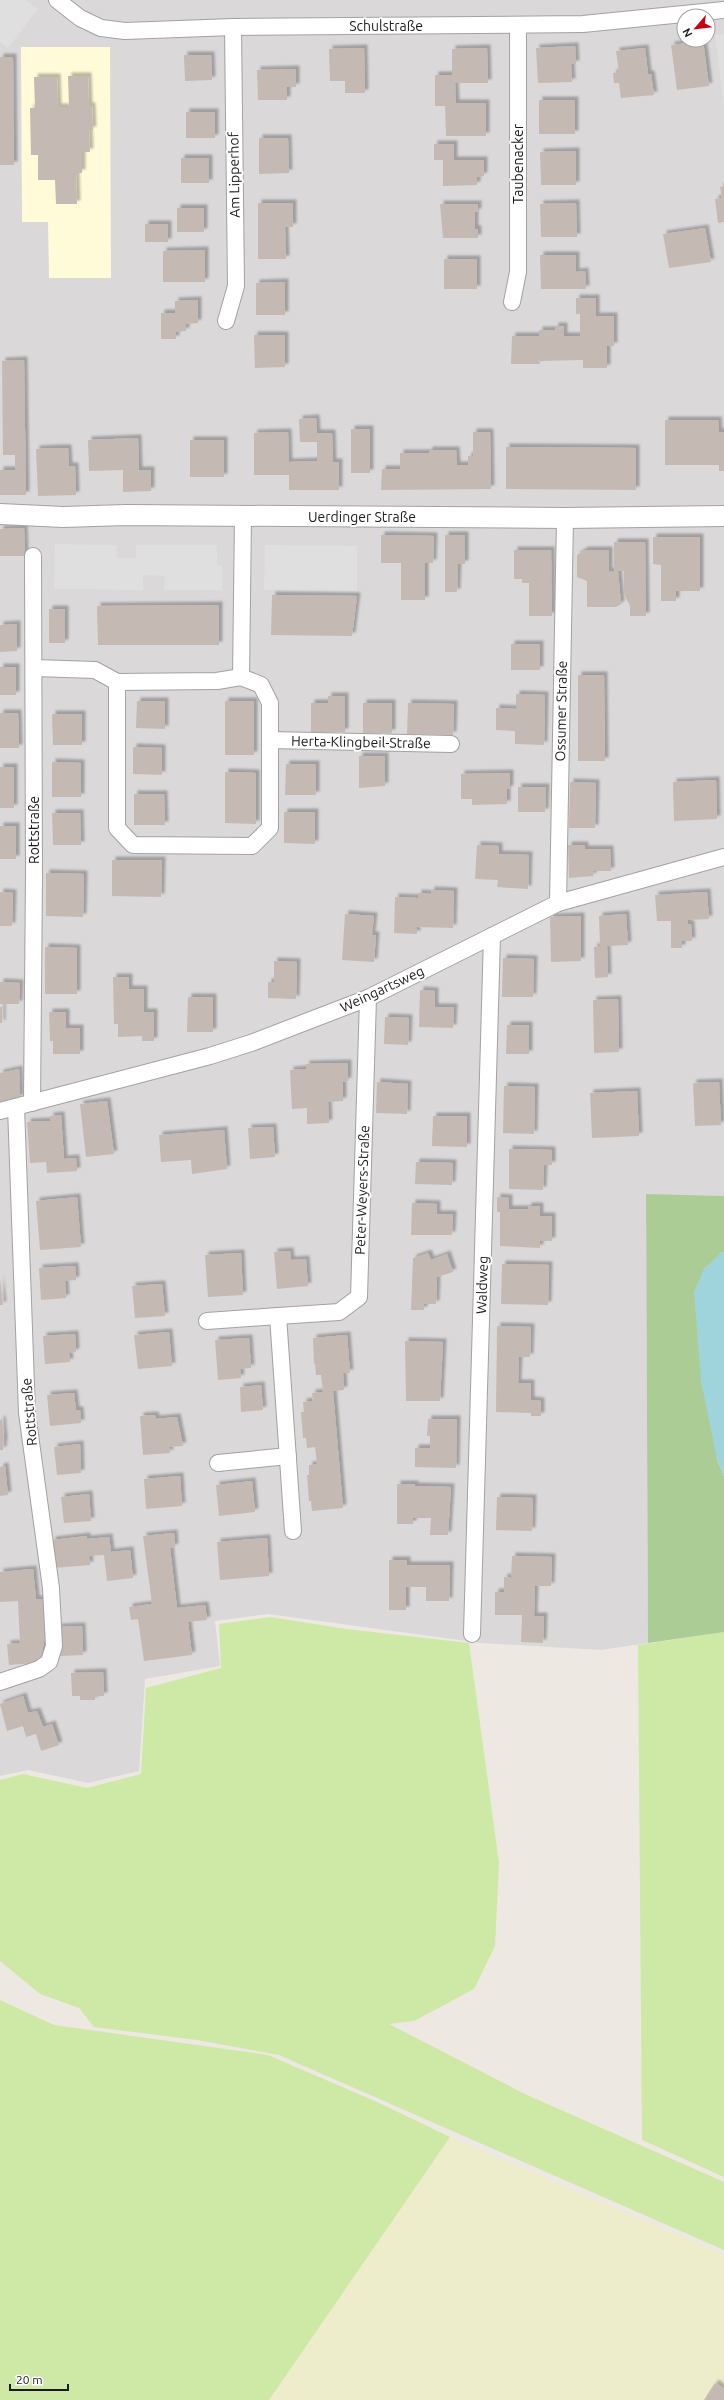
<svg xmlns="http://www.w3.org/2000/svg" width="724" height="2400" font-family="Ubuntu,sans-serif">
<defs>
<filter id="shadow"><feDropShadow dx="3.5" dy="-3.5" stdDeviation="1" flood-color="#0004"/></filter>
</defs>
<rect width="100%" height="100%" fill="#ede8e1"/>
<path fill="#dad8d8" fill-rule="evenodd" d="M0,0H724V1196L646,1195L648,1643L601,1650L482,1643L268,1614L215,1621L220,1666L145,1679L139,1771L88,1783L28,1770L0,1776ZM684,16H708V40H684Z"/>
<path fill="#fffbd8" d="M21,47H110L111,278H49L48,222H22Z"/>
<path fill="#edeccb" d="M450,2137L724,2255V2400H269Z"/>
<g fill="#cde9a5">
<path d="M270,1617L346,1629L469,1643L499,1863L495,1946L474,1989L414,2021L389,2024L527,2095L724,2182V2250L279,2055L197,2040L94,2027L79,2008L40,1994L0,1961V1780L23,1774L87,1788L141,1774L146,1688L221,1668L219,1624Z"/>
<path d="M724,1632V2177L642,2140L638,1645Z"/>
<path d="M0,2000L54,2025L268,2055L377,2102L450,2137L269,2400H0Z"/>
</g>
<path fill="#abcd95" d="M646,1194L724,1196V1252L704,1269L717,1459L724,1476V1632L648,1643Z"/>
<g fill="#dfdfdf">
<path d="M0,0H26L38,9L8,48L0,42Z"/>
<path d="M724,34V107L715,35Z"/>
<path d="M55,544L117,545V558H136V545H217V565L222,566V590H164L165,576L143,575V590L54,589Z"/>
<path d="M265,545L357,546V591L264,590Z"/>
</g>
<path fill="#a0d4dc" d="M722,1252H724V1476L717,1459L701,1381L694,1292L704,1269Z"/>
<g fill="#c5b9b4" filter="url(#shadow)">
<path d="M703,41L709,86L677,90L671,45Z"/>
<path d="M575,46L576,64H571L572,82L538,83L536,48Z"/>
<path d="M364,48L365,93H345V81H330L329,49Z"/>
<path d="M487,48L488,83H455L456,103H486V136H446L445,106H435V75H452V49Z"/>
<path d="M645,48L648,74H651L654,95L621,98L619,83H614L613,73L619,72L616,51Z"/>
<path d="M184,55H211L212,80L185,81Z"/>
<path d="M0,57H13L14,165H0Z"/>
<path d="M296,69V87H287V100H258L257,70Z"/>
<path d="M68,76H88L89,106H92L93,130H89L90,152H82V173H76L77,204H56L55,180H38V155H31L30,108H35L34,77H57L58,107H69Z"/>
<rect x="539" y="100" width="36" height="34"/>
<rect x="186" y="112" width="29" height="26"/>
<path d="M259,138H288L289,173L259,174Z"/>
<path d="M434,144H454V160H484V176L477,177V185L443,186V160H434Z"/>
<path d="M576,151V185H541L540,152Z"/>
<rect x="181" y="158" width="28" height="25"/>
<path d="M724,186V222L718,223L715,199L722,198L720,187Z"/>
<path d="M258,203H293V227H285L286,259H258Z"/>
<path d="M576,203L577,237H541L540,204Z"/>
<path d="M440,204H478V212H475V229H478V238H443Z"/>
<rect x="177" y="208" width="27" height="24"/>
<rect x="145" y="224" width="23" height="18"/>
<path d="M705,228L711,262L669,268L663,234Z"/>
<path d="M205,250V282H163V251Z"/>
<path d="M540,255H576V272L585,271L586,289H541Z"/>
<rect x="444" y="259" width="33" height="30"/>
<path d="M285,282V315H256V283Z"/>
<path d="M576,298H596V316H614V346H607V368H583V360L539,361L540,364H511L512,336H539V330H555V326H564V336H580V314H576Z"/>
<path d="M198,300V323L186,324V331L176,332V339H161V313H175V301Z"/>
<path d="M254,335H285V367L255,368Z"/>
<path d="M24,360L26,495H0V470H15V455H3L2,361Z"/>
<path d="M316,418L317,433H332L333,462H339V490H289V475H254V433L288,432L289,462L317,461V442H300L299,419Z"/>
<path d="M665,420H718L719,432H724V471H719V465H665Z"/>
<rect x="351" y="429" width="19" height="44"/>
<path d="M473,432H490L491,489L381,490L382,469H400V453H429V450H456L457,465H468V456H473Z"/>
<path d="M138,438L139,470H151V491L123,492V470L89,471L88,440Z"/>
<rect x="190" y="440" width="34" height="37"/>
<path d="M506,447L636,448V490L506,489Z"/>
<path d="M57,448H68L69,466H75L76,495L38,496L36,449Z"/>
<path d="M24,528L25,556H0V529Z"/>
<path d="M381,535L434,536L433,563H425V600H401V563H381Z"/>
<path d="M445,535H465V564H458L457,592H445Z"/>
<path d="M653,537H700V591H676V601H661V565L653,564Z"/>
<path d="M614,542H645L646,616H630V606L624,594V571H618L621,604L616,607H587V581L577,577V555L585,550H609V572L614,571Z"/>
<path d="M514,550H551L552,616H529V583H522V579H514Z"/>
<path d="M272,595L357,596L352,636L271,635Z"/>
<path d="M219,605V645H98L97,606Z"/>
<rect x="49" y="609" width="16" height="34"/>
<path d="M17,624V651L0,652V625Z"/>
<rect x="511" y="644" width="29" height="26"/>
<rect x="0" y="667" width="16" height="28"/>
<path d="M578,675H604L605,761H578Z"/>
<path d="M516,694L545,695L544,745L515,744V731L496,730V708L516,709Z"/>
<path d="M328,696H345V732H311V703H328Z"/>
<path d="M137,701H165V729L136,728Z"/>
<rect x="225" y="701" width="29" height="54"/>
<rect x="363" y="703" width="29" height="30"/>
<path d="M408,703L454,704L453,735L407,734Z"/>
<path d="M0,713H18L19,748H0Z"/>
<path d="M52,714H82V745H53Z"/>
<path d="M133,747L162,748V775L133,774Z"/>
<path d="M359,756H385V786L359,788Z"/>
<path d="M52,762L81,763V797H52Z"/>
<path d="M286,764H316V795H285Z"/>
<rect x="0" y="767" width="14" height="41"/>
<path d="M225,772L256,773V824L225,823Z"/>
<path d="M510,773V789H507V804L472,805V799H461V774Z"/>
<path d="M716,780L717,819L674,821L673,782Z"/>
<path d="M570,782L596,783L595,828H569Z"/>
<path d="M518,787H546L545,812H518Z"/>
<path d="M134,794H164L165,825H134Z"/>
<path d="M284,812H315V844L284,843Z"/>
<path d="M52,813H80L81,845H53Z"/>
<rect x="0" y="826" width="16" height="33"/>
<path d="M477,845L499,846V854L529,855L528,889L497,887L498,880L475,879Z"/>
<path d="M568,845H585V849H610L611,871H594L593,876L569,878Z"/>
<path d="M112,860H162L161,897L112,896Z"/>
<path d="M46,873L84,874L83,917L46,916Z"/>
<path d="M431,890L454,891L453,928L417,927V934L394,933L395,897L418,898V893L431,894Z"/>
<path d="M0,892L13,893L12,926H0Z"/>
<path d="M707,892L709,919L688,920V924H691L692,941H682V948H671V921H657L655,895Z"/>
<path d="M345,914L374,916L372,935H376L374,962L342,960Z"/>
<path d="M626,914L628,945L607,946L608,977L595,978L594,947L600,946L599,916Z"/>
<path d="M581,916V961L551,962L550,917Z"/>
<path d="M45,947L77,948V994H45Z"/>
<path d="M503,958L534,959L533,997H502Z"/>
<path d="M274,961L297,962L296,999L268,998V982H274Z"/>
<path d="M113,977H129V989H144V1012H154V1041H142V1036L118,1037V1024H114Z"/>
<path d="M0,982L20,983L19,1004H0Z"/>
<path d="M420,990L435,991V1007H454L453,1028L419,1027Z"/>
<path d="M188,997H213V1032H187Z"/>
<path d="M618,999L619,1052L594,1053L593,1000Z"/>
<rect x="0" y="1007" width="2" height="16"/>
<path d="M49,1012H66V1028H80V1054H53V1041H50Z"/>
<path d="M385,1017L409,1018L408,1045L384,1044Z"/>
<path d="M507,1025H529V1054H506Z"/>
<path d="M348,1063V1081L343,1082V1101L328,1102L329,1123L307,1124V1108L292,1109L290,1070L306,1069V1064Z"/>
<path d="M19,1069L20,1098L0,1102V1073Z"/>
<path d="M377,1082L408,1084L407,1114L376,1113Z"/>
<path d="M719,1082L721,1125L695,1126L693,1083Z"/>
<path d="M504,1086L535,1087L534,1134L503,1133Z"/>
<path d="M637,1091L639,1136L592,1138L590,1093Z"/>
<path d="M107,1101L114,1154L86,1157L80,1104Z"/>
<path d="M61,1115L64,1159L76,1158L77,1171L47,1173L46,1162L30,1163L27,1122L50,1121V1116Z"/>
<path d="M433,1116H467V1147L432,1146Z"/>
<path d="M273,1127L275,1157L250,1159L248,1128Z"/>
<path d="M224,1130L227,1169L192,1174L191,1160L161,1162L159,1135Z"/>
<path d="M509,1149L552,1150V1165H544L543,1190L509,1189Z"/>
<path d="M416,1162L453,1163L452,1185L415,1184Z"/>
<path d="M77,1197L81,1247L40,1250L36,1201Z"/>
<path d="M497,1197L509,1198V1209H528V1206H540V1216H552V1241H540V1248L500,1246V1212H497Z"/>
<path d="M412,1203L437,1204V1214H453L452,1235H411Z"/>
<path d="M290,1251L291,1260L306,1259L308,1286L277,1289L274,1252Z"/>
<path d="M241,1253L243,1295L208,1297L205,1255Z"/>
<path d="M428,1253L431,1260L447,1254L453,1272L437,1277L436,1304H424V1310H411L413,1258Z"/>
<path d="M502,1264L549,1265L548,1305L501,1304Z"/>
<path d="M75,1266L76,1280L65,1281L66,1298L41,1300L39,1268Z"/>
<path d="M0,1279L3,1305H0Z"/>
<path d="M162,1284L165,1316L135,1318L132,1286Z"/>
<path d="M497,1326L531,1327L530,1357H519L518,1383H531V1400L541,1401V1416H531V1413L496,1412Z"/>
<path d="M169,1332L172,1366L138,1369L134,1335Z"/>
<path d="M75,1334L76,1352L69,1353L70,1362L45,1364L43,1336Z"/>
<path d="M347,1335L350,1373H343L344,1390L333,1391L343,1508L312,1511L311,1501H309L307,1475H309V1465L317,1464L315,1447L307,1448L306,1438H303L301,1412H304L303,1402L313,1401L312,1393L323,1392L321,1375H316L315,1363L314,1364L313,1338Z"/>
<path d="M249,1338L251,1368L240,1369L241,1378L218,1380L215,1340Z"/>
<path d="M405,1341L443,1342L440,1401H406Z"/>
<path d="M261,1385L263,1410L241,1412L240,1387Z"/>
<path d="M74,1393L76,1410H80L81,1423L50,1426L47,1395Z"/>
<path d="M155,1415L156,1419L177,1417L183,1446L169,1447L170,1453L143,1455L140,1416Z"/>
<path d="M2,1419L4,1440L3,1450H0V1420Z"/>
<path d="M428,1419H457L456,1468L415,1467V1448H430V1436H427Z"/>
<path d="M80,1444L81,1473L57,1475L54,1447Z"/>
<path d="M5,1466L8,1495L0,1496V1467Z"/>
<path d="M180,1476L182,1506L146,1509L144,1479Z"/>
<path d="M252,1481L255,1512L219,1516L216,1485Z"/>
<path d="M397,1484H415V1486L451,1487L448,1535H430L431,1518H413V1524H397Z"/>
<path d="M89,1494L91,1521L64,1523L61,1497Z"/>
<path d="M497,1497L533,1498L532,1531L496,1530Z"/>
<path d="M174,1533L175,1547L170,1548L177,1608L205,1605L207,1620L188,1622L192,1655L144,1661L138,1619L131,1620L129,1607L152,1604L143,1536Z"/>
<path d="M87,1536V1539L109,1537L111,1552L130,1550L133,1578L107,1581L104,1555L89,1556L90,1565L54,1568L52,1540Z"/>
<path d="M267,1538L269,1576L220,1580L217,1542Z"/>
<path d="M512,1556L552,1557L551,1586H535L534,1616H544L543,1643L521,1642L522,1615H495V1592H504V1577L511,1578Z"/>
<path d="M389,1560H407V1565H450L449,1601H426V1587H406V1610H389Z"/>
<path d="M33,1569L36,1599H43L46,1631L41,1658L35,1663L9,1665L7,1644L20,1643L18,1601L0,1602V1572Z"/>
<path d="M82,1626L83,1655L59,1656L58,1627Z"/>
<path d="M103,1672L104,1696H95V1700H80V1696H72L71,1673Z"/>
<path d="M23,1696L28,1713L37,1711L43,1727L52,1724L59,1745L41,1751L36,1734L26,1737L23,1726L7,1731L0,1704Z"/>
<path d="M715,2383L724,2389V2400H704Z"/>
</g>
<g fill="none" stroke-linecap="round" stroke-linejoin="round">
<g stroke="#a2a2a2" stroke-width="18">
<g id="minor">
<path d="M57,0L80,18L101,28L125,31L233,27L583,24L724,10"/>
<path d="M512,302L518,272V26"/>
<path d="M226,321L236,286L233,27"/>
<path d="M34,668L95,670L117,682L217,681L241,677L243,516"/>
<path d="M117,682V828L133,845L252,846L270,828V703L261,685L241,677"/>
<path d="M270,740L451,744"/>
<path d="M558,903L565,518"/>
<path d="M32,1103L34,877L33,556"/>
<path d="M0,1111L210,1056L251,1043L368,998L558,903L724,857"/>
<path d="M207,1321L278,1316"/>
<path d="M218,1463L288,1456"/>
<path d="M293,1531L278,1316L339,1312L359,1297L368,998"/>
<path d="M472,1634L492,936"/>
<path d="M0,1682L39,1669L49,1662L54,1646L51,1588L27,1413L16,1107"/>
</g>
</g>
<g stroke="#a2a2a2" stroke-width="22">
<path id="tertiary" d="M0,514L63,517L126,515L565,518L724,516"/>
</g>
<use href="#minor" stroke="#fff" stroke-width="16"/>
<use href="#tertiary" stroke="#fff" stroke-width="20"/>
</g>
<g text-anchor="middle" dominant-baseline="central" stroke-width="4" stroke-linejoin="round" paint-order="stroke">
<g font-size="14" fill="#1b1b1b" stroke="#fff">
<text x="386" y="26">Schulstraße</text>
<text transform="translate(518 164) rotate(-90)">Taubenacker</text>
<text transform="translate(234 175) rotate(-91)">Am Lipperhof</text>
<text x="362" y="517">Uerdinger Straße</text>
<text transform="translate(561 711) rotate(-89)">Ossumer Straße</text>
<text transform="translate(361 742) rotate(1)">Herta-Klingbeil-Straße</text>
<text transform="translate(34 830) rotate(-90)">Rottstraße</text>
<text transform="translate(382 989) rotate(-25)">Weingartsweg</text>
<text transform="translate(362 1190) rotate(-88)">Peter-Weyers-Straße</text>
<text transform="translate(482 1285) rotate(-88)">Waldweg</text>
<text transform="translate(29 1412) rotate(-95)">Rottstraße</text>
</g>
</g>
<g transform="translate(696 28) rotate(242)"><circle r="19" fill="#ffffff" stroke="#a4a4a4"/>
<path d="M0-3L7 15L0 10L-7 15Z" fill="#c70015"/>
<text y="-6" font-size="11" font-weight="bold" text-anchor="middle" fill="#1b1b1b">N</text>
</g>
<path d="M10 2384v6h58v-6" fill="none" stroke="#1b1b1b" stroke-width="2"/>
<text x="16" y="2384" font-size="12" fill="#1b1b1b" stroke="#ffffff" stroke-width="3" paint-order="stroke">20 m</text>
</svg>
